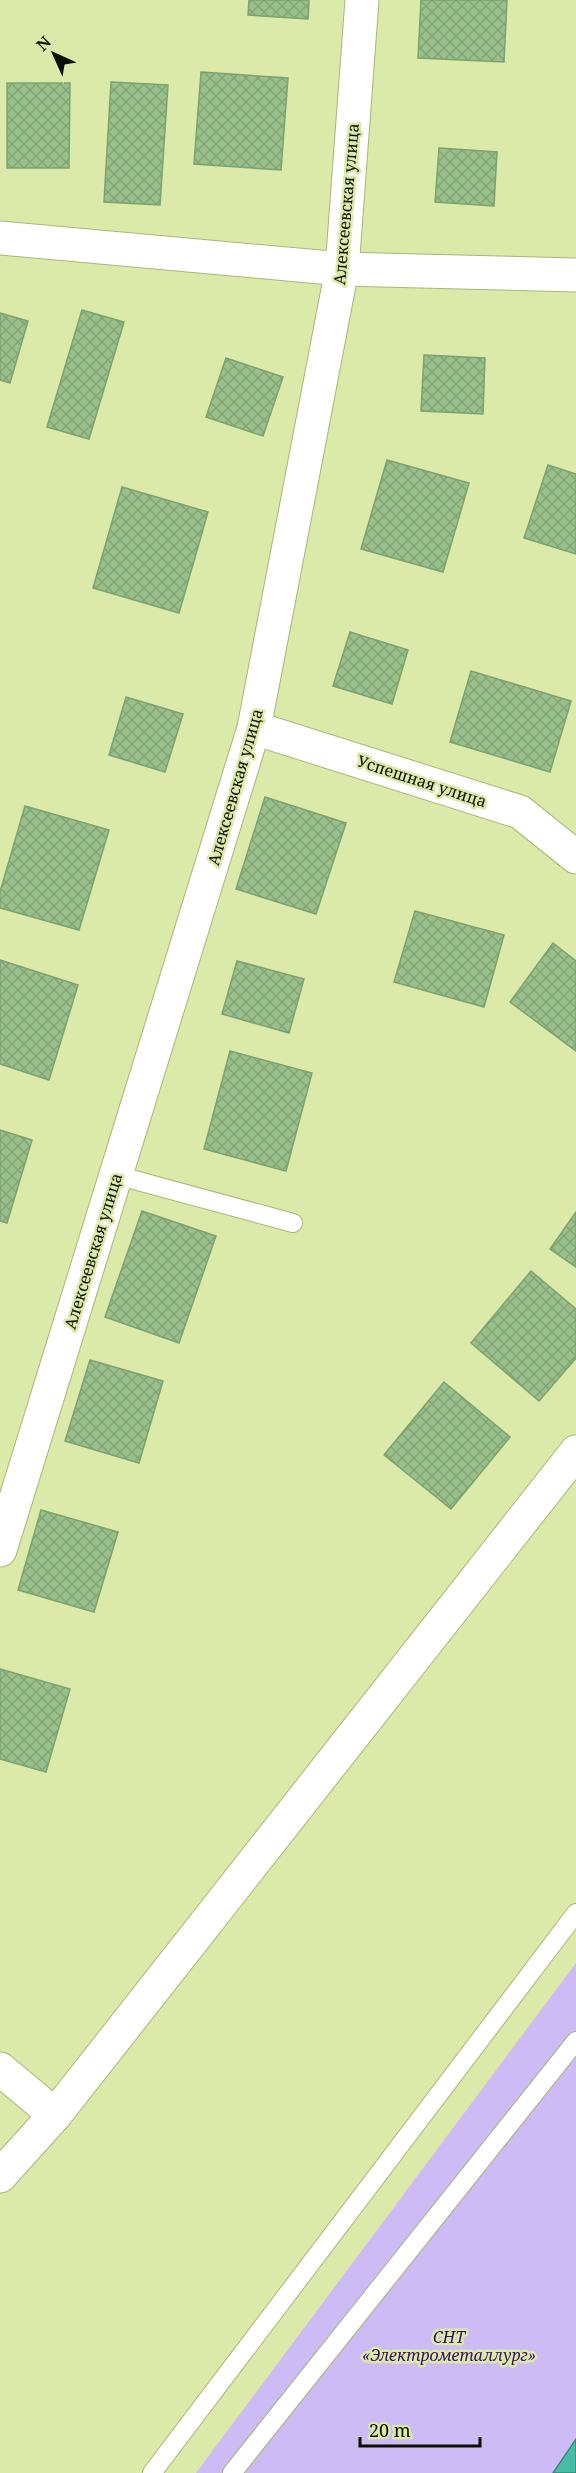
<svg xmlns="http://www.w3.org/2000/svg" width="576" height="2473" font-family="'Noto Serif',serif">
<defs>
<pattern id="building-cross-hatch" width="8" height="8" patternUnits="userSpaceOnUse" patternTransform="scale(1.5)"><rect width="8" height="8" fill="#99c08b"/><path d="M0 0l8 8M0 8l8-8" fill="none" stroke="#83a476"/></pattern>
</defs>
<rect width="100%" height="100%" fill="#dbe9a9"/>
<path fill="#ccbbf5" d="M576,1963V2439L553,2473H196Z"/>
<path fill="#48bda6" stroke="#368974" stroke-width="1.5" d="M576,2439V2473H553Z"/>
<g fill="url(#building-cross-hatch)" stroke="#7ca26f" stroke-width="1.5">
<path d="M249,0H309L308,19L248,15Z"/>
<path d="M421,0H507L504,62L418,58Z"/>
<path d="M201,72L288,78L281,170L194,164Z"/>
<path d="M111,82L168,85L160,205L104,202Z"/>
<path d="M7,83H70L69,168H7Z"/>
<path d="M439,148L497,152L494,206L435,202Z"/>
<path d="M82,310L124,322L89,439L47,427Z"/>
<path d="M0,313L28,321L10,383L0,380Z"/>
<path d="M424,355L485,358L483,414L421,411Z"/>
<path d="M226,358L283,377L263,436L206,417Z"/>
<path d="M387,460L469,483L443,572L361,549Z"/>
<path d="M548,465L576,474V554L524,538Z"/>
<path d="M122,487L208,512L179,613L93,588Z"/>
<path d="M350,632L408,650L392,704L333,686Z"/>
<path d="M471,671L571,701L550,772L450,742Z"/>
<path d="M126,697L183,714L165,772L109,755Z"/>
<path d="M265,797L346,823L316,914L236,889Z"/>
<path d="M25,806L109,830L79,930L0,908V892Z"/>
<path d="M415,911L504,935L484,1007L394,982Z"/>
<path d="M553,943L576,961V1051L510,1002Z"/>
<path d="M0,960L78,985L49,1080L0,1064Z"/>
<path d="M237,961L304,979L289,1033L222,1014Z"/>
<path d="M230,1051L312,1073L286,1171L204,1149Z"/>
<path d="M0,1130L32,1140L7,1223L0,1221Z"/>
<path d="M142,1211L216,1236L179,1343L105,1317Z"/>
<path d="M576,1212V1267L550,1249Z"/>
<path d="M531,1271L576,1309V1358L539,1401L471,1343Z"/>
<path d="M90,1360L163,1381L139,1463L65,1441Z"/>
<path d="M444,1382L510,1437L451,1509L384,1455Z"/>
<path d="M41,1510L118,1532L94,1612L18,1590Z"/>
<path d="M0,1669L70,1689L46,1772L0,1759Z"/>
</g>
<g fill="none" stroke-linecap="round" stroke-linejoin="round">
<g stroke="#aab678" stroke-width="20">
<g id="service">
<path d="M116,1175L293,1223"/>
<path d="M152,2473L576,1913"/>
<path d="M232,2473L576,2041"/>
</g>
</g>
<g stroke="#aab678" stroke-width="35">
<g id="minor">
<path d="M0,238L342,269L576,275"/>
<path d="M254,728L520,812L576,857"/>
<path d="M0,1550L254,728L342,269L362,0"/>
<path d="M0,2069L55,2115"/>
<path d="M0,2176L55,2115L576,1452"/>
</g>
</g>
<use href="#service" stroke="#fff" stroke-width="18"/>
<use href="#minor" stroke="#fff" stroke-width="33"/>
</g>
<g text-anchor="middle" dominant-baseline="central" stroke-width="5" stroke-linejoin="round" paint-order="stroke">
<g font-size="16" fill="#0c1000" stroke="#dbe9a9">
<text transform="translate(346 204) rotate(-85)">Алексеевская улица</text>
<text transform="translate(422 781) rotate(18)">Успешная улица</text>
<text transform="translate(235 787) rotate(-74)">Алексеевская улица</text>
<text transform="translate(93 1251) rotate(-73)">Алексеевская улица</text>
</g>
<g font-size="16" font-style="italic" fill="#380f67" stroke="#dbe9a9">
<text x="449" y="2337">СНТ<tspan x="449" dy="18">«Электрометаллург»</tspan></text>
</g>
</g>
<g transform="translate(54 54) rotate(315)" stroke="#dbe9a9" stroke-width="4.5" paint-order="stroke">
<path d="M0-4.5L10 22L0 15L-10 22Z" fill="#0c1000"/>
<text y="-9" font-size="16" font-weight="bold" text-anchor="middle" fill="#0c1000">N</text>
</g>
<path d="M360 2437v9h120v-9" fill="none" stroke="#0c1000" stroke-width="3"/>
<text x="369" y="2437" font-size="18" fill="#0c1000" stroke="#dbe9a9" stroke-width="4.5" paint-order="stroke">20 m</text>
</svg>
